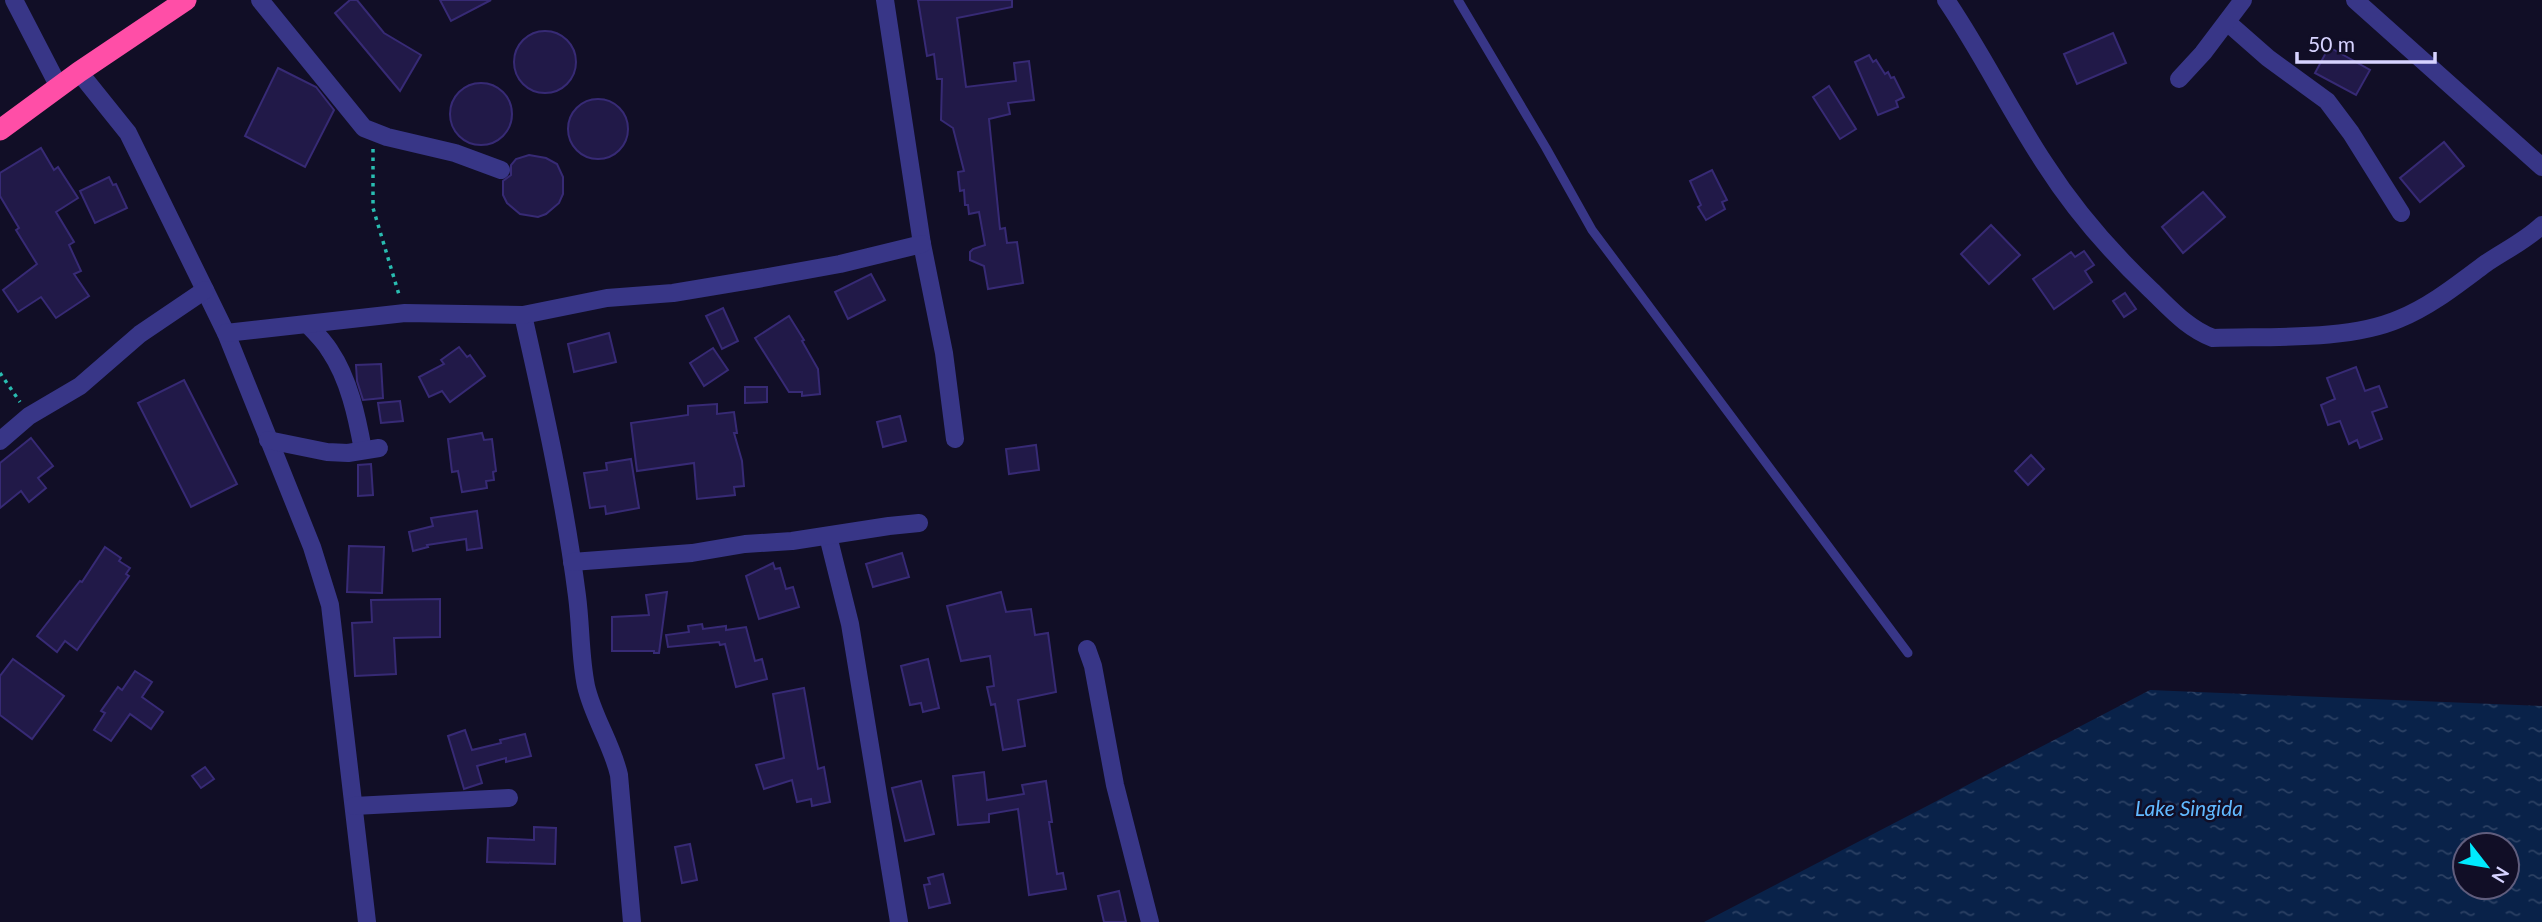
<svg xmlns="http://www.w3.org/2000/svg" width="2542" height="922" font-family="Lato,sans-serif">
<defs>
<pattern id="water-ripples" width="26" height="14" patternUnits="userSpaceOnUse" patternTransform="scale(1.75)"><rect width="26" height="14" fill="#092249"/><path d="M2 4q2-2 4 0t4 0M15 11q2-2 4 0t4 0" fill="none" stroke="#2c4164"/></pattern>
</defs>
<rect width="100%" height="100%" fill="#110e26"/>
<path fill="url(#water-ripples)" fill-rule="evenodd" d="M2150,690L2542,706V922H1704ZM2507,845V887H2465V845Z"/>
<g fill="#211948" stroke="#372a75" stroke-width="2">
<path d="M350,0H357L384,33L421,55L400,91L335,13Z"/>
<path d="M440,0H491L451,21Z"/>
<path d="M918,0H1012V7L957,18L966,87L1016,81L1014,63L1029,61L1034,100L1008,103L1010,114L989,119L1000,229L1005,228L1007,243L1017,242L1023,283L988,289L984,266L970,260V252L973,249L985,245L979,212L969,214L968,205H965L964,190L960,191L958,172L964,171L953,128L941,120L942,79H937L934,54L927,56Z"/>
<circle cx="545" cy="62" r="31"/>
<path d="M2113,33L2126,63L2077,84L2064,54Z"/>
<path d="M2329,47L2370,70L2356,95L2315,73Z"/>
<path d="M1869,55L1873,62L1876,60L1885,74L1888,72L1891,78L1894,77L1904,97L1896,101L1898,107L1878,115L1855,62Z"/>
<path d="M278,68L316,87L334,110L305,167L245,136Z"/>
<circle cx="481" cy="114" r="31"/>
<path d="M1829,86L1856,129L1840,139L1813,97Z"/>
<circle cx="598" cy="129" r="30"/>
<path d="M2444,142L2464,166L2420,202L2400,178Z"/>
<path d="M41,148L54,170L58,167L78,198L56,212L74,242L69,245L81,271L74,274L89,296L56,318L41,297L18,312L3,290L37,264L16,230L19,228L0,196V173Z"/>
<path d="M529,155L546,158L557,164L563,177V194L559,203L546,214L538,217L520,214L507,203L503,195V181L511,175V165L516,159Z"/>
<path d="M1712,170L1727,200L1722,202L1725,209L1706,220L1698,207L1701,205L1690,181Z"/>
<path d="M109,177L113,185L116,184L127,208L95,223L80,191Z"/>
<path d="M2203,192L2225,217L2183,253L2162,227Z"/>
<path d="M1991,225L2020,255L1989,284L1961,254Z"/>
<path d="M2084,251L2094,265L2085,271L2092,282L2054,309L2033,279L2071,252L2075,257Z"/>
<path d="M871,274L885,300L848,319L835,292Z"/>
<path d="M2125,293L2136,309L2124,317L2113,301Z"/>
<path d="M723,308L738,341L722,349L706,316Z"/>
<path d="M789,316L804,340L802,341L818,369L820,394L802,396V392H789L755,338Z"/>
<path d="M609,333L616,362L574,372L568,344Z"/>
<path d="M459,347L467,357L470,355L485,376L450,402L442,391L429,397L419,377L444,364L441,360Z"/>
<path d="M713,348L728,370L704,386L690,363Z"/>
<path d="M381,364L383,398L363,400L357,381L356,365Z"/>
<path d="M2356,367L2365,391L2379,386L2387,407L2372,412L2382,439L2360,448L2357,440L2349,444L2340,421L2328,425L2321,405L2335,399L2327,378Z"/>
<path d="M184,380L237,484L191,507L138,403Z"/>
<path d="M745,387H767V402L745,403Z"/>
<path d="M400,401L403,421L381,423L378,403Z"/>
<path d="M717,404V414L734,412L737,433H734L742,461L744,486L734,487L735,495L697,499L694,463L637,471L631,423L688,415V406Z"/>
<path d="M900,416L906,441L883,447L877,422Z"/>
<path d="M482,433L484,440L492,439L496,471L493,472L494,480L486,481L487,488L462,492L458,471L452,472L448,439Z"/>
<path d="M31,438L53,466L38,478L46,488L29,502L21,491L0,508V463Z"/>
<path d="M1036,445L1039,470L1009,474L1006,449Z"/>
<path d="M2031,455L2044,469L2028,485L2015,471Z"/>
<path d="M631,459L639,508L606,514L605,506L590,508L584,473L607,470L606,463Z"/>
<path d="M371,464L373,495L358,496V465Z"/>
<path d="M477,511L482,548L467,550L466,539L427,545L428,547L413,551L409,532L433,526L431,518Z"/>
<path d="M349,546L384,547L382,593L347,592Z"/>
<path d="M105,547L121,558L119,561L130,568L126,574L129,576L77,650L65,641L57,652L37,636L80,581L82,582Z"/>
<path d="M902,553L909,577L873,587L866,564Z"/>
<path d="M773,563L775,569L780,568L786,589L793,587L799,607L759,619L746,576Z"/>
<path d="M667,592L659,653H654V651H612V617L649,615L646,595Z"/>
<path d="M1001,592L1006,612L1031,609L1035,635L1048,633L1056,692L1018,700L1025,746L1003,750L995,704L991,705L987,687L994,686L990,656L961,661L947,606Z"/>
<path d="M440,599V637L394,638L396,674L355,676L352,623L372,622L371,600Z"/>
<path d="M702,624L703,629L726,626V630L746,627L755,661L762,659L767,679L736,687L725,644L720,645L719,642L668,647L666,635L689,632L688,626Z"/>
<path d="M13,659L64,696L32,739L0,715V676Z"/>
<path d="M928,659L939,708L923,712L921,703L910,705L901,666Z"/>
<path d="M135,671L152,682L142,697L163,712L151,729L130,714L111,741L94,730L105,713L101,711L118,687L122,690Z"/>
<path d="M804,688L818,769L824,767L830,802L812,806L811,799L797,802L792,780L764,789L756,765L784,758L773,694Z"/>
<path d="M465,730L472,750L501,743L500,740L525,734L531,756L506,762V758L477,766L482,783L464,789L448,736Z"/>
<path d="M205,767L214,779L201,788L192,776Z"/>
<path d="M984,772L987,800L1024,794L1022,785L1046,781L1052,822H1049L1057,874L1063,873L1066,889L1029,895L1018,809L989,814V822L958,825L953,776Z"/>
<path d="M921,781L934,834L905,841L892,788Z"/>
<path d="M534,827L556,828L555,864L487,862L488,838L534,840Z"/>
<path d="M690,844L697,880L682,883L675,847Z"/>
<path d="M943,874L950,903L929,908L924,885L930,884L928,878Z"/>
<path d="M1119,891L1126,922H1104L1098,896Z"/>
</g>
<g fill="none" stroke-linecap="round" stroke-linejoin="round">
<g stroke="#29bdb1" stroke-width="3.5" stroke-dasharray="3.5 5" stroke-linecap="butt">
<path d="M373,149V208L400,298"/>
<path d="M0,373L20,402"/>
</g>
<path stroke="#383687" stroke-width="9" d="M1458,0L1546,148L1592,230L1908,653"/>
<g stroke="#383687" stroke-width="18">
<path d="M14,0L59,87"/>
<path d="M260,0L364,128L387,137L455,153L501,170"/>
<path d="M885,0L922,244L944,353L955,439"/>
<path d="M1946,0C1982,53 2010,111 2045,164C2075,211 2111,252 2151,290C2171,309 2187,328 2213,338C2270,336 2348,341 2399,319C2431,306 2458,284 2485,264C2504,251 2525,241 2542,225"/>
<path d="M2355,0L2542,167"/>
<path d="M2227,22L2268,58L2327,101L2351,133L2401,213"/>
<path d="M79,72L128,133L205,290L226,333L312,547L330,605L367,922"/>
<path d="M2179,79L2203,53L2243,0"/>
<path d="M523,315C544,408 565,502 577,596C581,626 580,657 586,686C593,717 612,744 619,775L632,922"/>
<path d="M308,325C316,333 324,341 330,351C349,379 357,417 363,450"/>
<path d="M226,333L405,313L523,315L607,298L673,293L757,279L840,264L922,244"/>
<path d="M268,440L327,452L348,453L379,448"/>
<path d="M0,441L29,416L80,386L140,334L205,290"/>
<path d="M828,536L850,624L899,922"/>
<path d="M572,562L692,553L745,544L792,541L889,526L919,523"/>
<path d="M1087,649L1093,666L1115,785L1150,922"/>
<path d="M354,806L509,798"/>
</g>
<path stroke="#ff4ea7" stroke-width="21" d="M0,130L79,72L186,0"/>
</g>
<g text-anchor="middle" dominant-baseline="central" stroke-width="5" stroke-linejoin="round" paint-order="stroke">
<g font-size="21" font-style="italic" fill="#61b9ff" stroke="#110e26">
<text x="2189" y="807">Lake Singida</text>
</g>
</g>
<g transform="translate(2486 866) rotate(121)"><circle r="33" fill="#110e26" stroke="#605d7d" stroke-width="2"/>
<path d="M0-5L12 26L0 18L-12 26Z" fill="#00eafe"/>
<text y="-10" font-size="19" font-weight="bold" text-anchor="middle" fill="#d7d3ff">N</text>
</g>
<path d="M2297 52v10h138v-10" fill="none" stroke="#d7d3ff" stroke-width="3.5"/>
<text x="2308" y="52" font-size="21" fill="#d7d3ff" stroke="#110e26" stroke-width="5" paint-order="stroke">50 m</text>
</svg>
